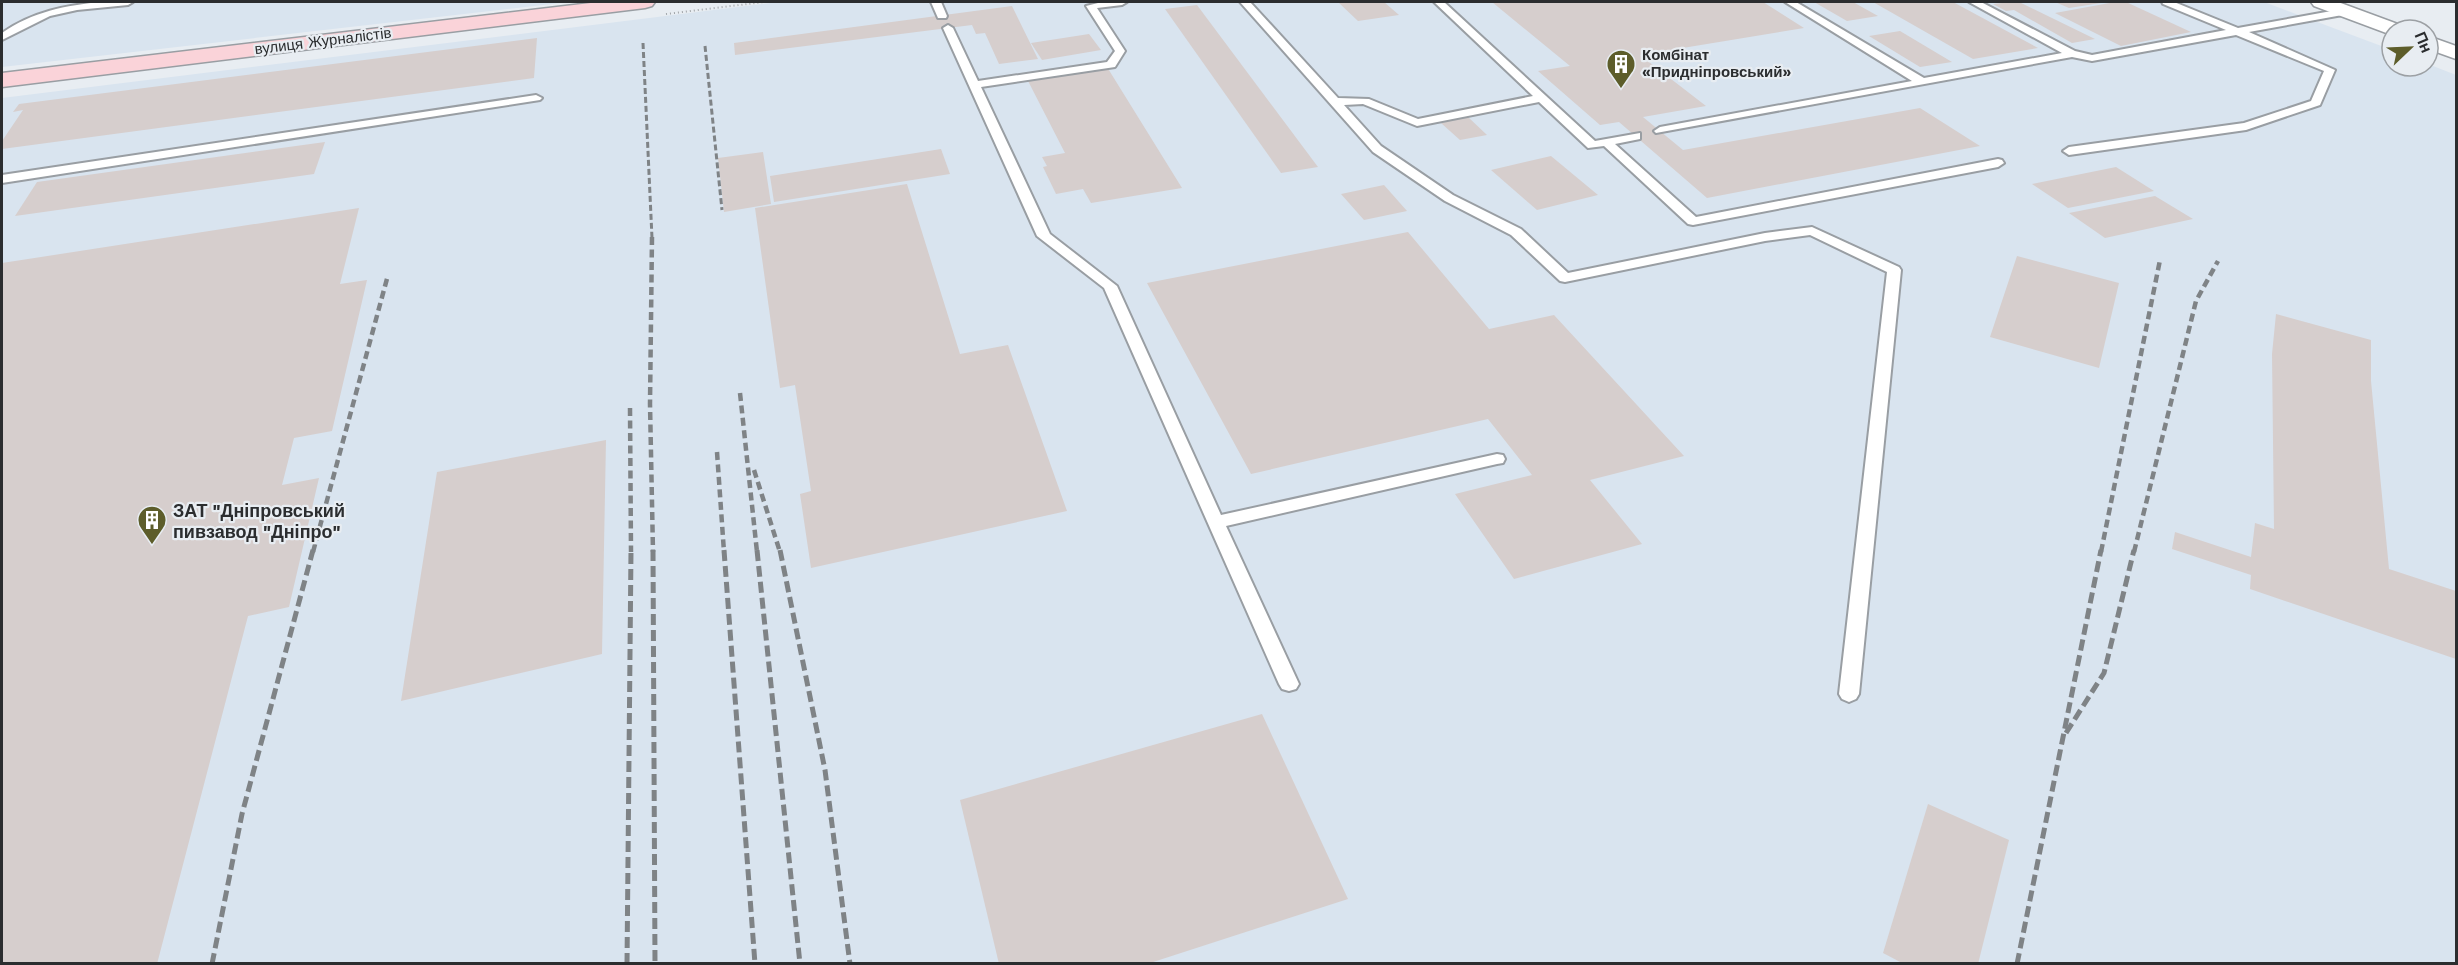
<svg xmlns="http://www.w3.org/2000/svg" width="2458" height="965" font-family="'Work Sans',sans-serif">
<rect width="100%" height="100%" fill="#e8edf2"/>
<g fill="#d9e4ef">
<path d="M2,2H569L2,67Z"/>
<path d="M778,2H2264L2392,50V66H2428V64L2456,75V963H2V98Z"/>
</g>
<g fill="#d6cecd">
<path d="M1338,2H1384L1399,15L1358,21Z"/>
<path d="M1492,2H1763L1804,28L1640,55L1706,106L1643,117L1683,150L1920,108L1980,146L1707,198L1619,122L1600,125L1538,71L1570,66Z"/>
<path d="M1814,2H1853L1878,16L1847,21Z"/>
<path d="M1873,2H1953L2038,48L1973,59Z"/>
<path d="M2000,2H2019L2095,39L2072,43L2014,10L2006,11L1993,4L2002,3Z"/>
<path d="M2055,2H2100L2101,3L2069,8Z"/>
<path d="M2115,2H2126L2191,32L2121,46L2055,13Z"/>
<path d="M1197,5L1318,167L1281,173L1165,9Z"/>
<path d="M1012,6L1038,59L999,64L985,33L976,34L972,25L735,55L734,43Z"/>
<path d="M1900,31L1952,62L1920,67L1869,36Z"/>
<path d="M1089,34L1101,50L1042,60L1031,43Z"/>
<path d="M537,38L534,78L2,149V141L23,110L13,112L19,104Z"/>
<path d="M1107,67L1182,188L1091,203L1083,189L1056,194L1043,167L1047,166L1042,157L1065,153L1027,79Z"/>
<path d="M1468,117L1487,135L1460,140L1441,123Z"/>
<path d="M325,142L314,174L15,216L37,182Z"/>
<path d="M941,149L950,174L774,202L770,176Z"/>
<path d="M763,152L771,204L724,212L718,158Z"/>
<path d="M1551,156L1598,195L1537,210L1491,170Z"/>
<path d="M2116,167L2154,191L2068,208L2032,184Z"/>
<path d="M907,184L960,354L1008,345L1067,511L811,568L800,494L811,491L795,385L780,388L755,208Z"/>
<path d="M1384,185L1407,211L1364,220L1341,194Z"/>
<path d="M2155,196L2193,219L2105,238L2069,213Z"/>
<path d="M359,208L340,284L367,280L332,431L294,438L282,485L319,478L289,607L248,616L157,964H2V263Z"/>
<path d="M1408,232L1489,329L1554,315L1684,456L1590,480L1642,544L1514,579L1455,494L1532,475L1488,419L1251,474L1147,283Z"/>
<path d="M2017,256L2119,283L2099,368L1990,337Z"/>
<path d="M2276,314L2371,340V381L2389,569L2456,591V659L2250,589L2251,575L2172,549L2175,532L2251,557L2255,523L2274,529L2272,354Z"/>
<path d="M606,440L602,654L401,701L437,472Z"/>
<path d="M1262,714L1348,899L1147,964H999L960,800Z"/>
<path d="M1928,804L2009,840L1978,964H1904L1883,953Z"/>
</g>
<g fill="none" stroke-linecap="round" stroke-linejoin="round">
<g stroke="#999ea3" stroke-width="4">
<g id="lane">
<path d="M102,2H133L128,5L77,10L50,16L2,40V33C32,12 66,5 102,2Z"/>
<path d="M931,2H941L947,16L946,18H938Z"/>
<path d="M1102,2H1127L1122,5L1097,8L1125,51L1115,67L981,87L1050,234L1117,286L1221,515L1497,454L1503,455L1505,459L1503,463L1497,464L1226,526L1299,684L1296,689L1289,691L1282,689L1279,684L1104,288L1037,236L943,28L948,25L953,28L978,81L1107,62L1115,51L1086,6Z"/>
<path d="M1240,2H1250L1338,98L1369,99L1418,119L1533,96L1434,2H1444L1595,141L1640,133V139L1615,144L1696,217L1998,159L2002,160L2004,163L1998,167L1693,225L1688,224L1604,146L1588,148L1539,102L1417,126L1363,104L1344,105L1381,146L1453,195L1521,229L1568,273L1765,233L1812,227L1899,267L1901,270L1859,694L1856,699L1849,702L1842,699L1839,694L1887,272L1810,235L1765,241L1565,282L1560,281L1511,235L1445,201L1373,152Z"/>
<path d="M1785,2H1796L1924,78L2062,53L1969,2H1981L2075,51L2092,55L2226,30L2163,4L2162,2H2174L2238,28L2348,8L2353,11L2348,14L2249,32L2335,70L2320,105L2246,130L2069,155L2063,151L2069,147L2244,123L2311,101L2324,71L2236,35L2092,61L2072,57L1656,133L1654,131L1660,127L1912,81Z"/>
<path d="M536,95L542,98L540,100L2,183V175Z"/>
</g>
</g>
<g stroke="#999ea3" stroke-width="3">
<g id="street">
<path d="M2311,2H2338L2403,26L2406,30H2392V35L2389,34L2314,6Z"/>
<path d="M2428,36L2456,46V59L2428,49Z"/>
</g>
</g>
<g stroke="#999ea3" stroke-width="3">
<path id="secondary" d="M599,2H655L652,6L645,8L2,87V73Z"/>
</g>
<path stroke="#a1a5a9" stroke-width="2" stroke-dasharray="1 3" stroke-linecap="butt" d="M666,14L764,2"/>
<use href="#lane" fill="#fff" fill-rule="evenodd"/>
<use href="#street" fill="#fff" fill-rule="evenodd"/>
<use href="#secondary" fill="#fad3d9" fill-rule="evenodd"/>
<g stroke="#7f8386" stroke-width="3" stroke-dasharray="6 3" stroke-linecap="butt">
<path d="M643,43L652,238"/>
<path d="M705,46L722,210"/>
</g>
<g stroke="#7f8386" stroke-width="4.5" stroke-dasharray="8 4.5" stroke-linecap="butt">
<path d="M652,237L650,404L653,552"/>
<path d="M740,393L757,552"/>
<path d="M630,408L631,552"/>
<path d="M717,452L724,552"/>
<path d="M754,470L780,552"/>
<path d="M313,552L388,275"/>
<path d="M2101,552L2160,260"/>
<path d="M2134,552L2196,301L2218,261"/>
</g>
<g stroke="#7f8386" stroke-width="5" stroke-dasharray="11 5" stroke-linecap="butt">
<path d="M653,550L655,964"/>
<path d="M724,550L755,964"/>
<path d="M757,550L800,964"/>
<path d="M780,550L825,770L850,964"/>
<path d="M2066,733L2104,673L2134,550"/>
<path d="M212,964L242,814L313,550"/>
<path d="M627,964L631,550"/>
<path d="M2017,964L2101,550"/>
</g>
</g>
<defs>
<g id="building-pin" transform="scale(1.5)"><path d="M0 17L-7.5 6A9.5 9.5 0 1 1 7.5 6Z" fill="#5d5d2a" stroke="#e8edf2"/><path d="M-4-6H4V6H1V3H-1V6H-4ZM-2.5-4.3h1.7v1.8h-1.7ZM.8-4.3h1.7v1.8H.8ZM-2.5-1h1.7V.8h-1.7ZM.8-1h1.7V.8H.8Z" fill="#fff"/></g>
</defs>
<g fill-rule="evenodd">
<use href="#building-pin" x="1621" y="64"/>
<use href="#building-pin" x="152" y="520"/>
</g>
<g text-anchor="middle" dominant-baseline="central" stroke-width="4.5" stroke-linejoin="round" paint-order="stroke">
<g font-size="15" fill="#2b2d2f" stroke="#e8edf2">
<text transform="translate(323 41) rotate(-7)">вулиця Журналістів</text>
</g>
<g font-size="15" font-weight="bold" fill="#2b2d2f" stroke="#e8edf2" text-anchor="start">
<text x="1642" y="55">Комбінат<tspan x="1642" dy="17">«Придніпровський»</tspan></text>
</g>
<g font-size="18" font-weight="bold" fill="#2b2d2f" stroke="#e8edf2" text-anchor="start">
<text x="173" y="510">ЗАТ "Дніпровський<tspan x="173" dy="21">пивзавод "Дніпро"</tspan></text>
</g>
</g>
<rect width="2458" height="965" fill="none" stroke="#2b2d2f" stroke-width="6"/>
<g transform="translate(2410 48) rotate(67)"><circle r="28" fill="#e8edf2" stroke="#9ca0a4" stroke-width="1.5"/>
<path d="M0-4.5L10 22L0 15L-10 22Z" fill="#5d5d2a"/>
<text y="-9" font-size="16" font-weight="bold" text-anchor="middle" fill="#2b2d2f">Пн</text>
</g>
</svg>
